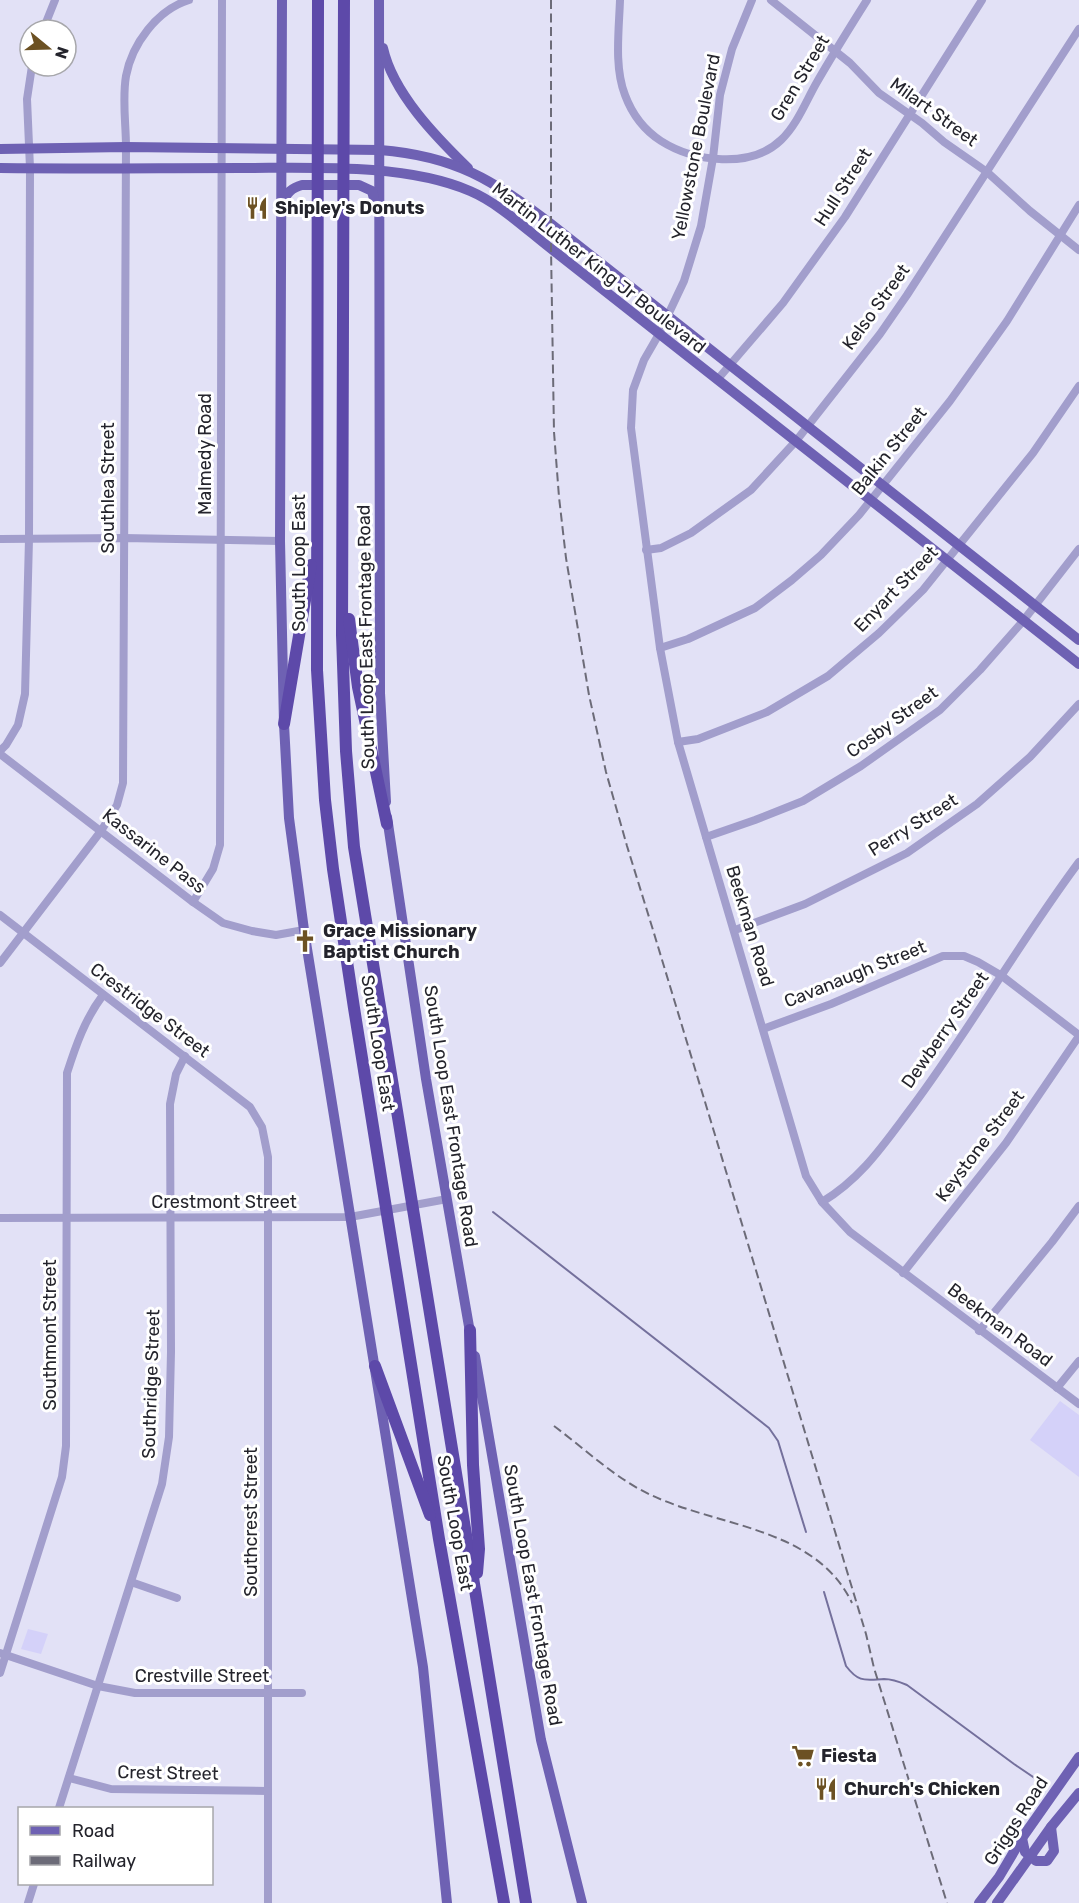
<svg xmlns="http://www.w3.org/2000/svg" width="1079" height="1903" font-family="Rubik,sans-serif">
<rect width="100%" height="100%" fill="#e2e1f6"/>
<g fill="#d4d1f9">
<path d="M1060,1401L1079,1415V1477L1030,1440Z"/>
<path d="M28,1629L48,1634L41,1654L21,1649Z"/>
</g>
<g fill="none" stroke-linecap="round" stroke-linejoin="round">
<g stroke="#74709c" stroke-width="2">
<path d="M493,1212L769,1428L778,1441L806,1532"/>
<path d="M824,1592L846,1666C859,1683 865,1680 884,1679C892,1679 900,1682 907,1685L1014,1764L1045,1785"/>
</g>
<g stroke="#a29ecc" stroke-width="8">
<path d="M620,0C619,30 614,67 625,95C632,114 644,130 661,141C694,162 751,169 781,140C797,125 806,101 817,82C833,54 850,27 867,0"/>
<path d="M752,0L732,49L720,95L713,158L701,226L684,281L659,334L644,360L633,390L631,428L660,648L678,742L806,1176L822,1202L850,1232L1079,1404"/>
<path d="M771,0L850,63L879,93L922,123L944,142L987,172L1030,211L1079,250"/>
<path d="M43,30L55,0"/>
<path d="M717,380L783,303L845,217L982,0"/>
<path d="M0,539L124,538L280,541"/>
<path d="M646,550L661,548L691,533L751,490L796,441L880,334L907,295L1079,29"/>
<path d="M660,648L688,639L755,608L792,580L821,555L859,515L950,401L1007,321L1079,205"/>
<path d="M678,742L698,739L767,712L828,676L879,633L923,590L1033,453L1079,386"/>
<path d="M0,751L6,745L18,725L25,694L29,539L30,168L27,99L32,66"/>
<path d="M0,754L193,902L223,923L252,931L276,935L304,930"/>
<path d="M706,837L755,820L803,801L861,766L940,710L980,670L1023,621L1079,549"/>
<path d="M193,902L213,869L220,845L222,0"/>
<path d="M0,915L250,1107L262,1127L268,1157V1903"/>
<path d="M735,930L805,904L907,853L977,804L1030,757L1079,704"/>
<path d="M0,963L101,831L117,805L123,783L126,147C126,124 122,99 126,76C132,44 157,10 189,0"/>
<path d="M763,1029L831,1004L943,956H964L978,962L1002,976L1079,1035"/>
<path d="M822,1202C862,1178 884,1144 912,1107C971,1028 1020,941 1079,862"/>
<path d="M0,1218L350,1217L447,1199"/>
<path d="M903,1273L1006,1143L1079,1036"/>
<path d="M979,1331L1052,1242L1079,1206"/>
<path d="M1057,1388L1079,1361"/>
<path d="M131,1582L177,1598"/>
<path d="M0,1653L98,1686L135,1693H302"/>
<path d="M0,1673L62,1477L66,1446L67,1073C76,1045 85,1019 103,995"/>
<path d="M69,1778L111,1789L268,1791"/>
<path d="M59,1808L162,1484L169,1437L171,1352L170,1104L176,1074L185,1056"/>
<path d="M28,1903L34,1884"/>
</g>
<g stroke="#6e61b3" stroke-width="10">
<path d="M282,0L280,541L284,724L289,818L304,930L423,1667L447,1903"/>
<path d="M379,0L380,693L386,802"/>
<path d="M383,48C393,93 436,137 468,168"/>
<path d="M0,149L126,147L380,150C455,156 493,180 551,224L1079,640"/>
<path d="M0,168C80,169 161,168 241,168C311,168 405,163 470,191C501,204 531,234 558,254L1079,664"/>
<path d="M282,203C287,193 291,188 302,185H359L372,191L376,207"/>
<path d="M387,817L426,1079L471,1338"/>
<path d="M475,1356L541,1740L582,1903"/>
<path d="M1022,1838L1025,1852L1036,1861H1047L1054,1851L1051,1827"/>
<path d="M979,1903L999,1877L1022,1838L1079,1757"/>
<path d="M997,1903L1051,1827L1079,1793"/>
</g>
<g stroke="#5d49a9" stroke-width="12">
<path d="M318,0L317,670L325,800L333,869L354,1008L439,1539L504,1903"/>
<path d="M344,0L342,635L346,751L354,847L526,1903"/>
<path d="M349,619L358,687L387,824"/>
<path d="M284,724L311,565"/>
<path d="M470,1330L473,1465L479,1549L477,1573"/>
<path d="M375,1366L430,1515"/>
</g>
<g stroke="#6c6b78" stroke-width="2" stroke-dasharray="9 4.5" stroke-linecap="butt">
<path d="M551,0V248L554,432L559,497L566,558L589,695L606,772L627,846L653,930L866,1634L874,1668L947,1903"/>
<path d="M554,1426C585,1449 616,1479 651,1495C718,1527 816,1527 852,1603"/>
</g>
</g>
<defs>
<g id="restaurant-bare" transform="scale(1.8)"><path d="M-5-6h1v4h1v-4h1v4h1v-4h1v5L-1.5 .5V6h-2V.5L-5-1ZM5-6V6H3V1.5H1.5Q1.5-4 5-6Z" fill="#6c5123" stroke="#fff" stroke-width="2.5" paint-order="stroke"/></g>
<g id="church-bare" transform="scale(1.8)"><path d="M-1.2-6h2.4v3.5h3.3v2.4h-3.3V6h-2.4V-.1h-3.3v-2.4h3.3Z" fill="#6c5123" stroke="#fff" stroke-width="2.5" paint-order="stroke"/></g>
<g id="supermarket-bare" transform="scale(1.8)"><path d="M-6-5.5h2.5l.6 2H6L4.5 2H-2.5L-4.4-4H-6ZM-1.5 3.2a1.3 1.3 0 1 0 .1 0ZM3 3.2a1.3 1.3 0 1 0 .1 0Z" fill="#6c5123" stroke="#fff" stroke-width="2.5" paint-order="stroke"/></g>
</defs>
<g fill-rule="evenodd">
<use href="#restaurant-bare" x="257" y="208"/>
<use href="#church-bare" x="305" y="941"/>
<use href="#supermarket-bare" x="803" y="1756"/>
<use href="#restaurant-bare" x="826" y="1789"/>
</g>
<g text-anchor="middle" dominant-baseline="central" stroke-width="6" stroke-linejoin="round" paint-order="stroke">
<g font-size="18" fill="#24242c" stroke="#fff">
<text transform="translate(800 78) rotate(-59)">Gren Street</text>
<text transform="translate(934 112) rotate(36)">Milart Street</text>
<text transform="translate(696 147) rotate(-79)">Yellowstone Boulevard</text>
<text transform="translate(843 187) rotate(-57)">Hull Street</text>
<text transform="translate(599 268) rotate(38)">Martin Luther King Jr Boulevard</text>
<text transform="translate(876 307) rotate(-54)">Kelso Street</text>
<text transform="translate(889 451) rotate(-51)">Balkin Street</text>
<text transform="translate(205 454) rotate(-90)">Malmedy Road</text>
<text transform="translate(108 488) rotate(-90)">Southlea Street</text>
<text transform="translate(299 563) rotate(-90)">South Loop East</text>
<text transform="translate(896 589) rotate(-46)">Enyart Street</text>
<text transform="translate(366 637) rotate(-91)">South Loop East Frontage Road</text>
<text transform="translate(892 722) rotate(-36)">Cosby Street</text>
<text transform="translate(913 825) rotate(-32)">Perry Street</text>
<text transform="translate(154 851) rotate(38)">Kassarine Pass</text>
<text transform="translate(750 926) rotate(73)">Beekman Road</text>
<text transform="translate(855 974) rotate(-22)">Cavanaugh Street</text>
<text transform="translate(150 1010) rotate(37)">Crestridge Street</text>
<text transform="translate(945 1030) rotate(-55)">Dewberry Street</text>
<text transform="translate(378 1043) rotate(81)">South Loop East</text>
<text transform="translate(451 1116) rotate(81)">South Loop East Frontage Road</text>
<text transform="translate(980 1146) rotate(-53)">Keystone Street</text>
<text x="224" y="1202">Crestmont Street</text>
<text transform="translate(1000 1325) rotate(37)">Beekman Road</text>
<text transform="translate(50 1335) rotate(-90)">Southmont Street</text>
<text transform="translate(151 1384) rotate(-88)">Southridge Street</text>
<text transform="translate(251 1522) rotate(-90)">Southcrest Street</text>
<text transform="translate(455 1523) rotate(80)">South Loop East</text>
<text transform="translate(533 1595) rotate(80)">South Loop East Frontage Road</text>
<text x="202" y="1676">Crestville Street</text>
<text transform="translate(168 1773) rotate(1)">Crest Street</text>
<text transform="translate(1016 1821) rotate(-57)">Griggs Road</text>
</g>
<g font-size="18" font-weight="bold" fill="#24242c" stroke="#fff" text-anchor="start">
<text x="275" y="208">Shipley's Donuts</text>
<text x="323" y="931">Grace Missionary<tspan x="323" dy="21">Baptist Church</tspan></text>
<text x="821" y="1756">Fiesta</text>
<text x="844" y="1789">Church's Chicken</text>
</g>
</g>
<rect x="18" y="1807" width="195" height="78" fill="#ffffff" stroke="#a7a7ab" stroke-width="1.5"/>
<rect x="30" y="1826" width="30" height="9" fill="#6e61b3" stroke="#a7a7ab" stroke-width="1.5"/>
<text x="72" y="1837" font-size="18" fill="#24242c">Road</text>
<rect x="30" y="1856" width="30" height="9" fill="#6c6b78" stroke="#a7a7ab" stroke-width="1.5"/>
<text x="72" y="1867" font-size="18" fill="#24242c">Railway</text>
<g transform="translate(48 48) rotate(109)"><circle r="28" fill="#ffffff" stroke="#a7a7ab" stroke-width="1.5"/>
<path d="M0-4.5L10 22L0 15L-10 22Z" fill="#6c5123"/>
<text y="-9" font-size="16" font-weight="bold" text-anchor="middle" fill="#24242c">N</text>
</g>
</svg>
